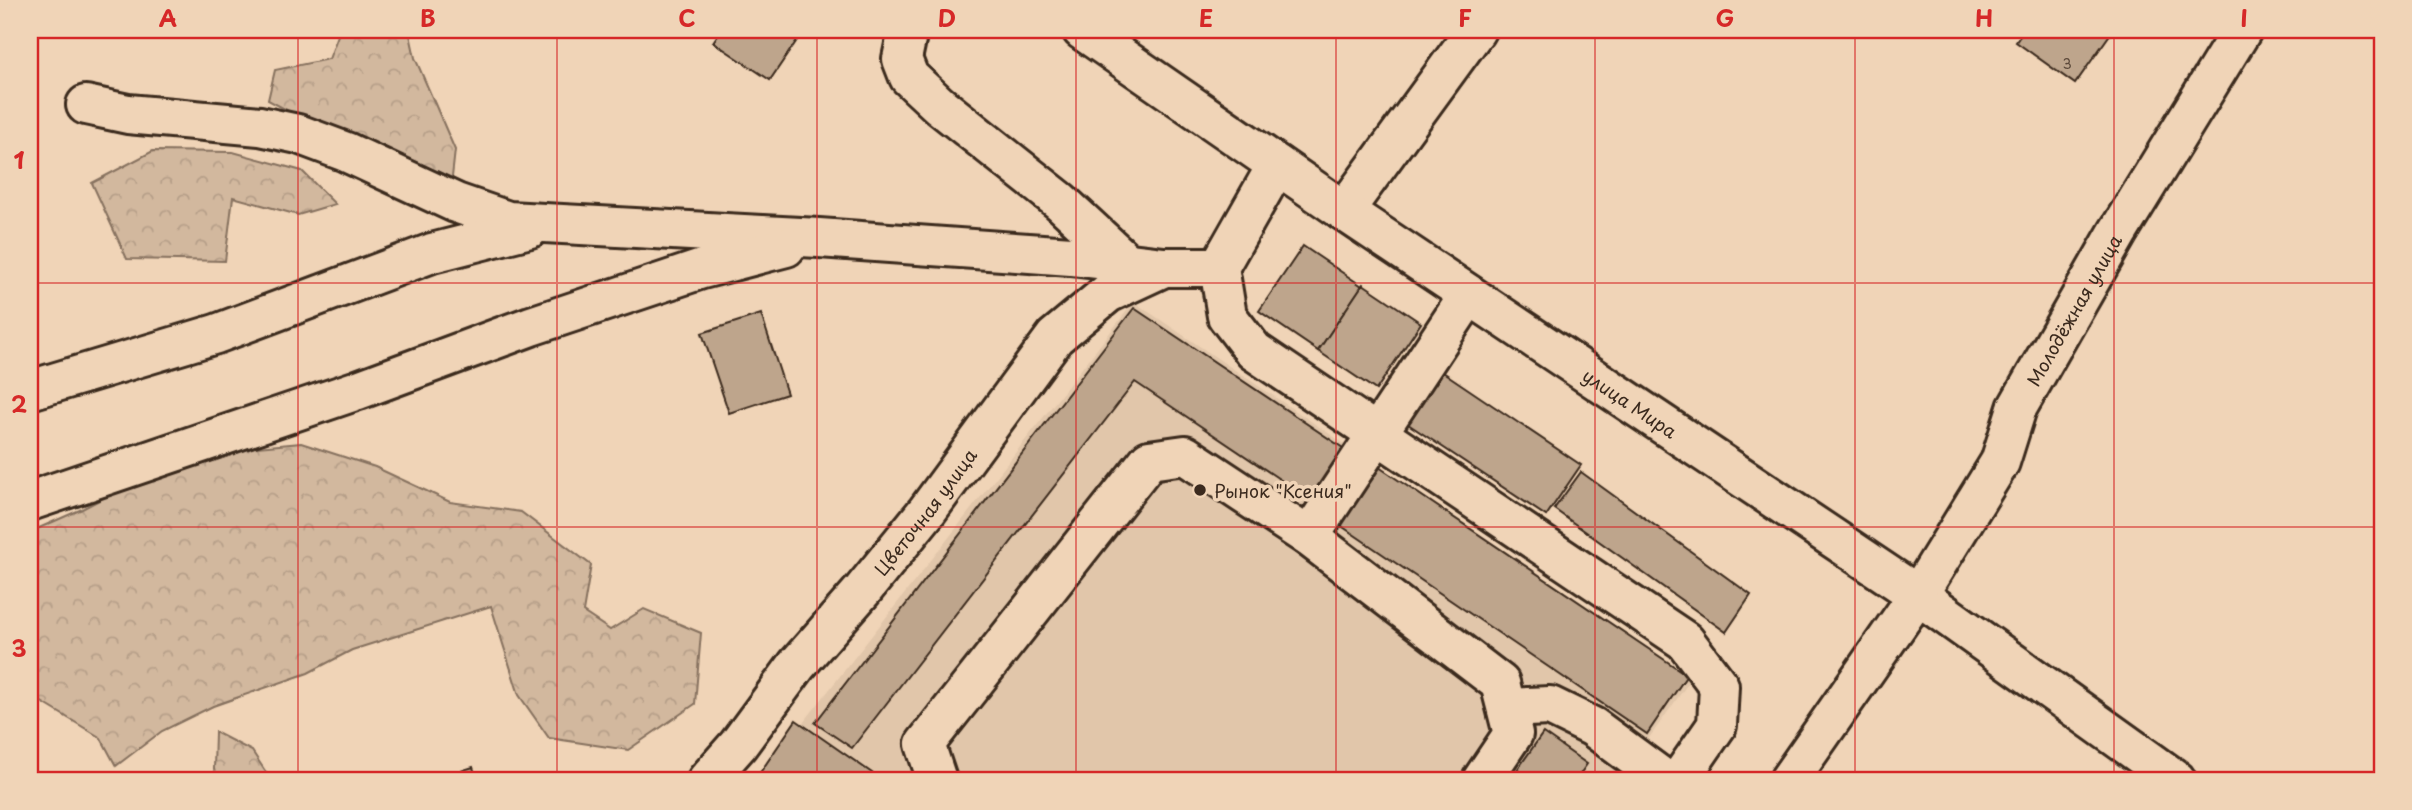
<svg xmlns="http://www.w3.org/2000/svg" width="2412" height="810" font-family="'Playpen Sans',sans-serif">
<defs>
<pattern id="forest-crowns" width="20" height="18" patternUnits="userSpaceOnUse" patternTransform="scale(1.75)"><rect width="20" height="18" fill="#d2b89e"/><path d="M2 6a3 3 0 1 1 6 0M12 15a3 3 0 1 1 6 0" fill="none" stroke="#b59e88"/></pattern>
</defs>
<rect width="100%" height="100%" fill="#f0d4b7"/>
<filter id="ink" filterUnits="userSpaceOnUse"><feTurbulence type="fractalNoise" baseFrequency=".0143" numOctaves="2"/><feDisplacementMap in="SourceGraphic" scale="14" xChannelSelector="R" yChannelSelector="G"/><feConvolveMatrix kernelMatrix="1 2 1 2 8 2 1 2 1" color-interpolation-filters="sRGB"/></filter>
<g filter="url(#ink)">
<path fill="#e1c6aa" d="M1134,302L1692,678L1619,780H771L763,774Z"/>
<g fill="url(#forest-crowns)" stroke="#86715e" stroke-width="2">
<path d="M340,30H409L415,58L455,150L451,186L352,145L268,100L275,70L329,59Z"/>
<path d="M153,151L233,152L302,171L335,204L298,215L233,197L225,261L127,259L92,183Z"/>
<path d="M301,443L375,467L450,502L521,512L591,565L583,612L610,630L644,609L701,633L695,704L628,750L549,738L519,695L491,606L352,650L308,673L213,706L162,731L116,766L101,738L30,695V532L82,509L189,453Z"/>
<path d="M215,732L252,751L271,780H217L214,769Z"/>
</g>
<g fill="#bea58c" stroke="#3b2a1e" stroke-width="2">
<path d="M721,30H804L770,80L713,42Z"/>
<path d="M2024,30H2113L2075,84L2016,42Z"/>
<path d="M1303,246L1362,286L1318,351L1259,311Z"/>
<path d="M1363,284L1421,323L1376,390L1318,351Z"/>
<path d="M1134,308L1346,450L1312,501L1135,382L852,748L815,723Z"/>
<path d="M761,314L787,394L729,413L702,333Z"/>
<path d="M1440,370L1581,465L1546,516L1405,422Z"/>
<path d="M1376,465L1687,675L1647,734L1337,523Z"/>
<path d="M1581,472L1751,595L1726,632L1554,509Z"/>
<path d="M796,720L882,780H755Z"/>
<path d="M1543,733L1587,764L1576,780H1510Z"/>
<path d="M473,767L477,780H433Z"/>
</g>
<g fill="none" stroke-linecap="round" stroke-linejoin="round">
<g stroke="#3b2a1e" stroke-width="44">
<g id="minor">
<path d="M908,30L902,59L909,77L939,105L1060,201L1127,263"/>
<path d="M86,105L128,114L260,126L298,134L346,152L456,203L508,221L819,238L1071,256L1164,267H1219"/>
<path d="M1277,165L1219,267L1227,316L1254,351L1685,641L1719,686L1717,725L1679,780"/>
<path d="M1344,211L1476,30"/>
<path d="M30,390L216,334L432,253L530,228"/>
<path d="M30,501L358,390L531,326L702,269L786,247"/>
<path d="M1309,537L1469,295"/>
<path id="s1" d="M1918,595L2000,462L2017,408L2118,232L2242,30"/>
<path d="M1507,708L1550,706L1593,727L1665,780"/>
<path id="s2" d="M707,780L738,745L797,665L863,590L927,511L1055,337L1108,293L1164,267"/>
<path d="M937,780L925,744L1149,460L1185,455L1309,537L1500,683L1513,734L1482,780"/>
</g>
</g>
<g stroke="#3b2a1e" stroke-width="44">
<g id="major">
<path id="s3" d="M1082,30L1344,211L1918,595L2176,780"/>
<path d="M1789,780L1918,595"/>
</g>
</g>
<use href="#minor" stroke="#f0d4b7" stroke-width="38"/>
<use href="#major" stroke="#f0d4b7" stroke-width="38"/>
</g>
</g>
<path fill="none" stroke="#d62828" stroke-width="2" stroke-opacity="0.55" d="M298,30V780M557,30V780M817,30V780M1076,30V780M1336,30V780M1595,30V780M1855,30V780M2114,30V780M30,283H2382M30,527H2382"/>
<circle fill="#3b2a1e" stroke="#f0d4b7" stroke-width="2.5" cx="1200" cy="490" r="7"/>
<g text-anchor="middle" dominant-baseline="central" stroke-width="7" stroke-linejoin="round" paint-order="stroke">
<g font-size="14" fill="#5c493a">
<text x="2067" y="63">3</text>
</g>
<g font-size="18" fill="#3b2a1e" stroke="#f0d4b7">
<text stroke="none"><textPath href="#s1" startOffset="326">Молодёжная улица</textPath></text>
<text stroke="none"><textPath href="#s3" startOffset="663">улица Мира</textPath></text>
<text stroke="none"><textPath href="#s2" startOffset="346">Цветочная улица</textPath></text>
</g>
<g font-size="18" fill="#3b2a1e" stroke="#f0d4b7" text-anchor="start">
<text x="1214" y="490">Рынок "Ксения"</text>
</g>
</g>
<rect width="2412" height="810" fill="none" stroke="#f0d4b7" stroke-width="77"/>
<rect x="38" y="38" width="2336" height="734" fill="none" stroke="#d62828" stroke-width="2.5"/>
<g font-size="23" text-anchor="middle" font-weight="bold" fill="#d62828">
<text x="168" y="27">A</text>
<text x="428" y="27">B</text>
<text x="687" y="27">C</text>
<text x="947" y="27">D</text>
<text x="1206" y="27">E</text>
<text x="1465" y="27">F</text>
<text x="1725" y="27">G</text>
<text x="1984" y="27">H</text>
<text x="2244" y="27">I</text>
<text x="19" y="169">1</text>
<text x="19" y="413">2</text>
<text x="19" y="657">3</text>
</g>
</svg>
